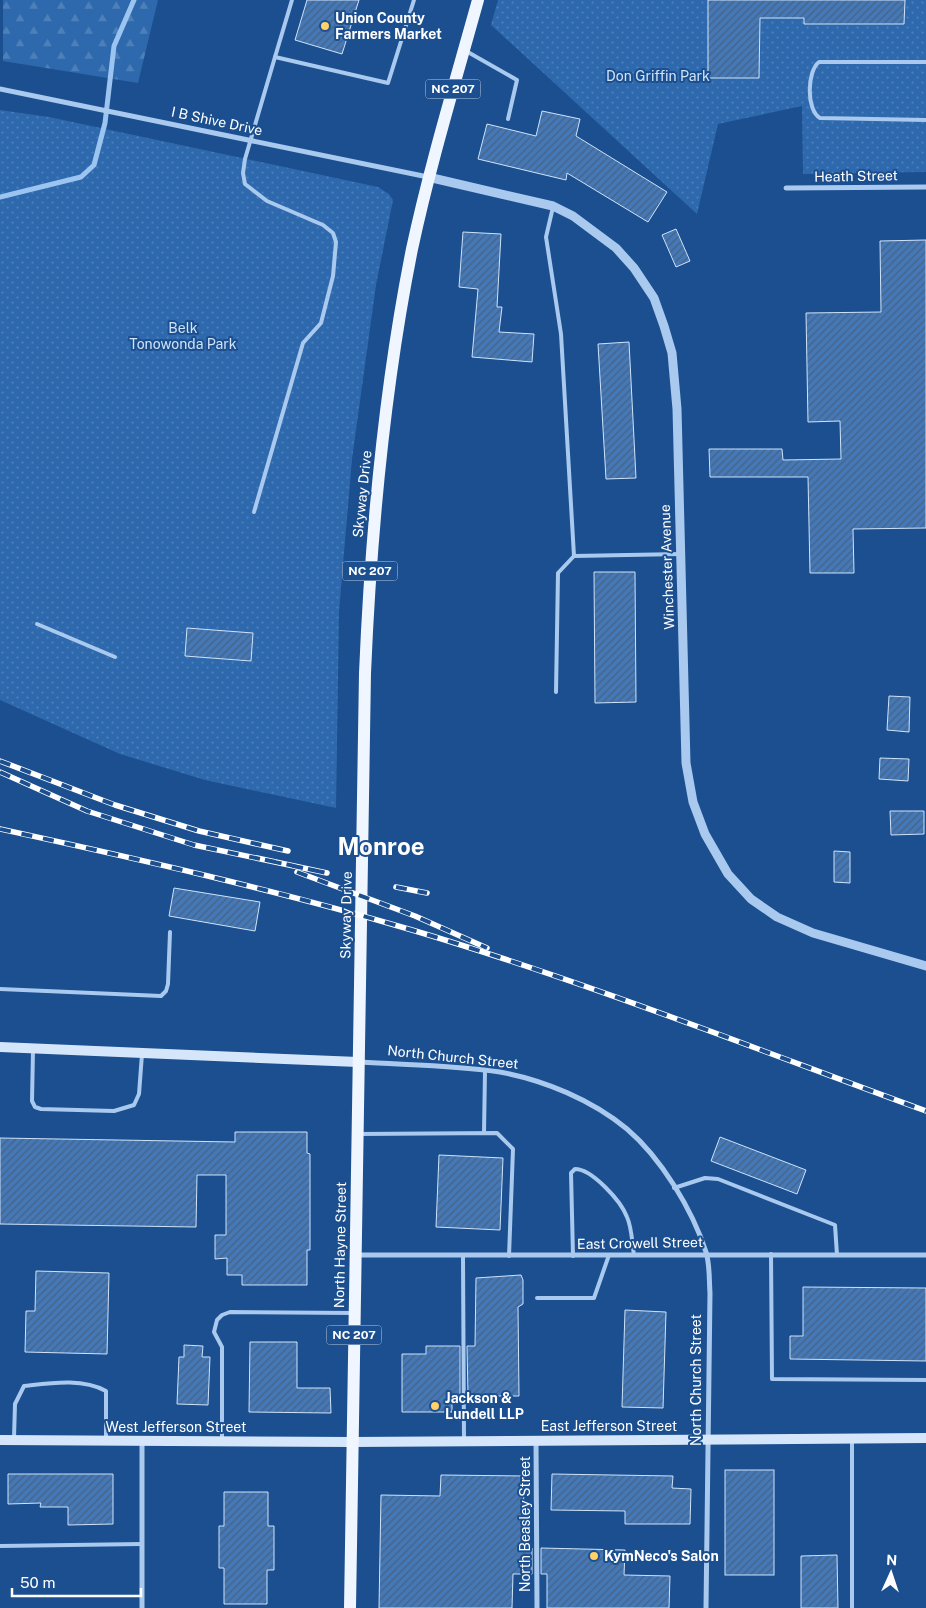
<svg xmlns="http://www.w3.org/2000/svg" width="926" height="1608" font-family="'Public Sans',sans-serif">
<defs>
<pattern id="grass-dots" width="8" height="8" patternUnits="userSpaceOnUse" patternTransform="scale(1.25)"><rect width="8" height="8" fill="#2e69ad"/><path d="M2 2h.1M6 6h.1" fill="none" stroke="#4d80b9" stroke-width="1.8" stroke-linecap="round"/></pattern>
<pattern id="forest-firs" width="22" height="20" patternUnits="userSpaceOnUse" patternTransform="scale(1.25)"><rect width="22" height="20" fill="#2e69ad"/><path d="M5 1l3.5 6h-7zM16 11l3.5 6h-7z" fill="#4d80b9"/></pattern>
<pattern id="building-hatch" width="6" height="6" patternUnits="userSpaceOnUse" patternTransform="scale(1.25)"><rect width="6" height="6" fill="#4478b7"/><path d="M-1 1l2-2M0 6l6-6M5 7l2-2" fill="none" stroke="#486282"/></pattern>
</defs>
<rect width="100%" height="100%" fill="#1b4f8f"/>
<g fill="url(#grass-dots)">
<path d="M498,0H926V172L803,174L802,106L718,124L697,214L491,25Z"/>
<path d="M0,110L49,117L378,187L389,194L393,200L376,285L352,459L339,612L336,808L205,780L120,754L0,700Z"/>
</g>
<path fill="url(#forest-firs)" d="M3,0H158L138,83L3,61Z"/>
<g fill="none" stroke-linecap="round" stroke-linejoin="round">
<path stroke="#9cc4f0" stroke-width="5" d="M0,197L81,177L94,165L105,123L114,46L134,0"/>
</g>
<g fill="url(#building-hatch)" stroke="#cfe3fa">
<path d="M307,0H359L342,54L295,40Z"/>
<path d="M708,0H905L904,24H804V18H760L759,78H708Z"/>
<path d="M542,111L580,119L576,136L667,192L648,222L567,173L566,180L478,159L487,124L536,136Z"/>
<path d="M676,229L690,261L676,267L662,235Z"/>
<path d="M463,232L501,234L497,307H502L499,332L534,334L532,362L472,357L478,289L459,287Z"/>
<path d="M926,240V528L853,529L854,573H810L808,477H710L709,449H782L783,460L841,459L840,421L808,422L806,313L881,312L880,241Z"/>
<path d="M629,342L636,478L606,479L598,344Z"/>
<path d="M594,572H635L636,702L595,703Z"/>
<path d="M187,628L253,633L251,661L185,656Z"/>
<path d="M889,696L910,697L909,732L887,730Z"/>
<path d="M880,758L909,759L908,781L879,779Z"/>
<path d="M890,811H924V834L891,835Z"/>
<path d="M834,851L850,852V883L834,882Z"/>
<path d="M174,888L260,902L255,931L169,916Z"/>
<path d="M235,1132H307V1153L310,1154V1250H307V1285H242V1275H227V1258L215,1259V1235H226V1175H197L196,1227L0,1224V1138L235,1142Z"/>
<path d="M720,1137L806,1170L797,1194L711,1161Z"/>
<path d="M439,1155L503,1158L500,1230L436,1227Z"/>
<path d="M36,1271L109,1273L107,1354L25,1352L26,1311H35Z"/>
<path d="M521,1275L523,1280V1304L518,1307L519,1396H468L467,1346H475L476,1278Z"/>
<path d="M803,1287L926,1288V1361L790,1359V1336H803Z"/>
<path d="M625,1310L666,1312L663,1408L622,1407Z"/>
<path d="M250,1342H297V1388H330L331,1413L249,1412Z"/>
<path d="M184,1345L203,1346L202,1357H210L208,1405L177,1404L179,1357H184Z"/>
<path d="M426,1346H460V1396H452V1412H402V1354H426Z"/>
<rect x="725" y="1470" width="49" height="105"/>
<path d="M8,1474H113V1524L68,1525V1507H40L41,1503L8,1504Z"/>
<path d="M552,1474L673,1476L672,1488L691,1489L690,1524H625V1511L551,1510Z"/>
<path d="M441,1475L524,1476L523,1548H532V1574H513L512,1608H379L381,1495L440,1496Z"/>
<path d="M224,1492H268V1526H274V1570H267V1604H224V1568H219V1526H224Z"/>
<path d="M541,1548L625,1550L624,1575L670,1576L669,1608H547V1574H541Z"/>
<path d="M837,1555L838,1608H801V1556Z"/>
</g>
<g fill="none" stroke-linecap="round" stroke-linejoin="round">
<g stroke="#a9c9ee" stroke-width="4">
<path d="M466,51L517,80L508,119"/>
<path d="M275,57L292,0"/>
<path d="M926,62H819C807,71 806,110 820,118L926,120"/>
<path d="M553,207L546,237L561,334L574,556L681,554"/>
<path d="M254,512L303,343L321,323L333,276L336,242L333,233L323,225L267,201L245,184L243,173L245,159L275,57L388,83L414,0"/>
<path d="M37,624L115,657"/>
<path d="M556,692L558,573L574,556"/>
<path d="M0,989L161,996L166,991L168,984L170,932"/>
<path d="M33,1050L32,1101L35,1107L41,1109L114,1111L134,1105L139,1094L142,1054"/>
<path d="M484,1133L485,1071"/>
<path d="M359,1134L497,1133L513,1149L509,1256"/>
<path d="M674,1188L705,1178L718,1179L835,1225L837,1255"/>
<path d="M771,1254L772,1379L926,1380"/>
<path d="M463,1256L464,1441"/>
<path d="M573,1256L571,1173L575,1169C592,1169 621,1201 627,1217C632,1228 632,1243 634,1255"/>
<path d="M537,1298H594L609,1255"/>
<path d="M14,1438L15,1404L24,1386C51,1383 82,1378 106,1391V1439"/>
<path d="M222,1439V1347L214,1332L217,1320L222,1315L230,1312L353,1313"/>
<path d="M0,1546L142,1544"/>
<path d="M852,1608V1440"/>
</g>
<g stroke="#a9c9ee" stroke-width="5">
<path d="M0,89L428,177"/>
<path d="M786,188L926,187"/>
<path d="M360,1062C406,1065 454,1065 500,1072C544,1080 592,1100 627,1129C661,1158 692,1209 706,1252C710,1265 709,1280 710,1293L706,1608"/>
<path d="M357,1255H926"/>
<path d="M536,1441L537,1608"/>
<path d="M142,1608V1441"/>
</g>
<path stroke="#a9c9ee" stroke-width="9" d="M428,177L553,206L573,216L616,248L634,268L654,298L664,326L672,353L677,409L686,763L693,802L705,834L728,874L751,899L777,917L813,933L926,966"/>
<g stroke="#d6e6fa" stroke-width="10">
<path d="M0,1047L358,1062"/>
<path d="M0,1440L352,1442L926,1438"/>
</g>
<path stroke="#f0f6ff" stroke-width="12" d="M350,1608L365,673C371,531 384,389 412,249C430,165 455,83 478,0"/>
<g stroke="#fff" stroke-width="5.5">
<g id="rail">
<path d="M0,761L115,805L199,831L288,851"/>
<path d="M0,772L87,811L194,845L327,873L257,858"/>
<path d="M0,829C138,859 276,890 412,930C584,981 756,1049 926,1111"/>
<path d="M297,872L415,916L487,948"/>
<path d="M396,887L427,893"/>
</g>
</g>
<use href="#rail" stroke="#1b4f8f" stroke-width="4" stroke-dasharray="11" stroke-linecap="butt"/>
</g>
<g fill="#ffd166" stroke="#1b4f8f" stroke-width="2">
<circle cx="325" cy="26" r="5"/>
<circle cx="435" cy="1406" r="5"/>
<circle cx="594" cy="1556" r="5"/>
</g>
<g text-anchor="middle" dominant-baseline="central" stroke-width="4" stroke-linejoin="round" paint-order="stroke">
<g fill="#1b4f8f" stroke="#bbcadd" stroke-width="1">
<rect x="425.5" y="79.5" width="55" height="19" rx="4"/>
<rect x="342.5" y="561.5" width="55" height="19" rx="4"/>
<rect x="326.5" y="1325.5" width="55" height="19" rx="4"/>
</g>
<g font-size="12" font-weight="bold" fill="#fff">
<text x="453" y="89">NC 207</text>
<text x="370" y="571">NC 207</text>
<text x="354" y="1335">NC 207</text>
</g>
<g font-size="14" font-weight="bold" fill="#fff" stroke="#1b4f8f" text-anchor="start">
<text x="335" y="18">Union County<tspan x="335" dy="16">Farmers Market</tspan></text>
<text x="445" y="1398">Jackson &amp;<tspan x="445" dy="16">Lundell LLP</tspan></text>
<text x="604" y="1556">KymNeco's Salon</text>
</g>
<g font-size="14" fill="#cfe3fa" stroke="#1b4f8f">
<text x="658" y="76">Don Griffin Park</text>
<text x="183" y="328">Belk<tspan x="183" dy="16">Tonowonda Park</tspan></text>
</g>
<g font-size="14" fill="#fff" stroke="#1b4f8f">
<text transform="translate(217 121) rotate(12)">I B Shive Drive</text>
<text transform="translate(856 176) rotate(-1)">Heath Street</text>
<text transform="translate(362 494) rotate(-84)">Skyway Drive</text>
<text transform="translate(667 567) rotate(-92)">Winchester Avenue</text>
<text transform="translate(346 915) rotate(-89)">Skyway Drive</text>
<text transform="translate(453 1057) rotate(6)">North Church Street</text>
<text transform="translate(640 1243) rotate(-1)">East Crowell Street</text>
<text transform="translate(340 1245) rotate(-89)">North Hayne Street</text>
<text transform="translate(696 1380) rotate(-90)">North Church Street</text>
<text x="609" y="1426">East Jefferson Street</text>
<text x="176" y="1427">West Jefferson Street</text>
<text transform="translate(525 1524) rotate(-90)">North Beasley Street</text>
</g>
<g font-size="24" font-weight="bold" fill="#fff" stroke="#1b4f8f">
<text x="381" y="846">Monroe</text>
</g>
</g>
<g transform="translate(891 1573) rotate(3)" stroke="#1b4f8f" stroke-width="4" paint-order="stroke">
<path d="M0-4L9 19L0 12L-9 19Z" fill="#ffffff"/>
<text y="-8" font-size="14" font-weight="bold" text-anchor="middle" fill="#ffffff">N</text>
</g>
<path d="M12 1588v8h129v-8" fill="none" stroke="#ffffff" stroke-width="2.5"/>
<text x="20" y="1588" font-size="15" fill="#ffffff" stroke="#1b4f8f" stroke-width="4" paint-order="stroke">50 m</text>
</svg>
